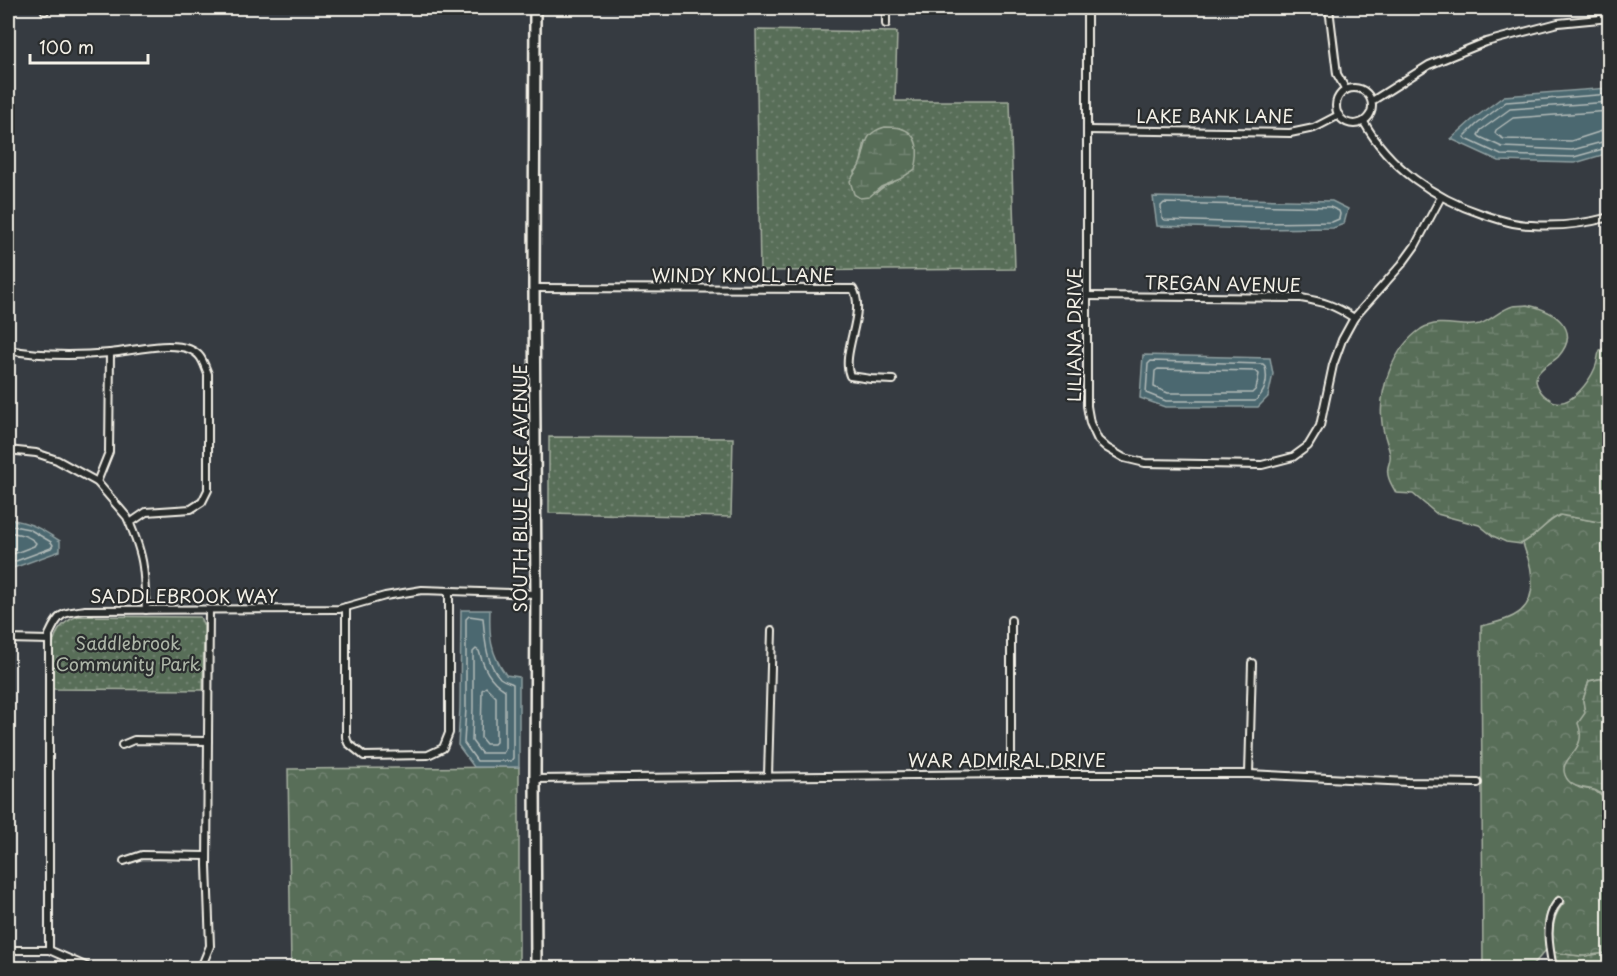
<svg xmlns="http://www.w3.org/2000/svg" width="1617" height="976" font-family="'Playpen Sans',sans-serif">
<defs>
<pattern id="green-dots" width="8" height="8" patternUnits="userSpaceOnUse" patternTransform="scale(1.5)"><rect width="8" height="8" fill="#596e59"/><path d="M2 2h.1M6 6h.1" fill="none" stroke="#718371" stroke-width="1.8" stroke-linecap="round"/></pattern>
<pattern id="forest-crowns" width="20" height="18" patternUnits="userSpaceOnUse" patternTransform="scale(1.5)"><rect width="20" height="18" fill="#596e59"/><path d="M2 6a3 3 0 1 1 6 0M12 15a3 3 0 1 1 6 0" fill="none" stroke="#718371"/></pattern>
<pattern id="wetland-marsh" width="20" height="14" patternUnits="userSpaceOnUse" patternTransform="scale(1.5)"><rect width="20" height="14" fill="#596e59"/><path d="M1 5h8M5 5V1M11 12h8M15 12V8" fill="none" stroke="#718371"/></pattern>
</defs>
<rect width="100%" height="100%" fill="#363b41"/>
<filter id="ink" filterUnits="userSpaceOnUse"><feTurbulence type="fractalNoise" baseFrequency=".0167" numOctaves="2"/><feDisplacementMap in="SourceGraphic" scale="12" xChannelSelector="R" yChannelSelector="G"/><feConvolveMatrix kernelMatrix="1 2 1 2 8 2 1 2 1" color-interpolation-filters="sRGB"/></filter>
<g filter="url(#ink)">
<g fill="url(#green-dots)" stroke="#a6b0a0" stroke-width="1.5" fill-rule="evenodd">
<path d="M756,30L897,32L895,101H1010L1015,269L760,271ZM865,141L915,169C901,179 886,182 876,193L854,173L860,166Z"/>
<path d="M549,437L733,438L731,517L549,513Z"/>
<path d="M79,616L200,617L204,626L203,690L52,689C52,660 45,626 79,616Z"/>
<path d="M1554,952C1564,954 1574,956 1585,956C1593,955 1601,953 1609,953V968H1557Z"/>
</g>
<g fill="url(#forest-crowns)" stroke="#a6b0a0" stroke-width="1.5">
<path d="M1560,515L1605,523H1609V543L1606,545L1603,559L1610,566L1609,677L1589,681L1583,700L1585,713L1581,738L1576,750L1564,766L1574,785L1580,788L1594,790L1605,799L1607,809L1605,829L1610,835L1609,953C1601,953 1593,955 1585,956C1574,956 1564,954 1554,952C1551,934 1552,915 1565,902L1559,895C1544,909 1543,930 1546,950L1533,965L1532,968H1483L1481,626C1515,619 1537,611 1531,571C1530,561 1525,552 1523,543C1537,535 1546,522 1560,515Z"/>
<path d="M519,767V968H291L288,769Z"/>
</g>
<g fill="url(#wetland-marsh)" stroke="#a6b0a0" stroke-width="1.5">
<path d="M885,127C890,127 896,127 900,128C920,133 919,154 915,169L900,179L881,187L869,197L860,198L854,194L850,181C853,175 858,170 860,164C868,146 861,134 885,127Z"/>
<path d="M1527,305C1553,310 1583,329 1558,357C1552,363 1537,369 1536,379C1536,386 1542,395 1548,398C1550,399 1553,402 1556,402C1572,406 1590,380 1595,368C1598,362 1597,356 1600,350L1609,346L1610,523H1605L1560,515L1551,520L1532,537L1521,544L1506,542L1493,536L1479,525L1437,514L1413,494L1396,493C1392,485 1386,477 1388,467C1389,462 1391,460 1390,454C1388,444 1383,433 1382,423C1378,390 1393,348 1421,329C1441,317 1462,329 1480,324C1492,320 1501,309 1513,306C1517,305 1523,306 1527,305Z"/>
<path d="M1609,677H1610L1609,835L1605,829L1607,809L1605,799C1602,795 1598,791 1594,790C1583,787 1570,788 1565,775C1558,757 1589,752 1578,723L1585,713L1583,700L1589,681Z"/>
</g>
<g fill="#4c6870" stroke="#8f9fa0" stroke-width="1.5">
<path d="M1609,88V153L1575,163L1499,161L1451,139L1472,120L1504,96Z"/>
<path d="M1153,197L1332,201L1348,209L1344,224L1333,228L1256,229L1157,226Z"/>
<path d="M1143,355L1270,358L1273,374L1268,397L1258,407H1165L1140,398Z"/>
<path d="M8,519C32,523 40,528 60,541V551L8,570Z"/>
<path d="M461,610H490C489,636 490,653 506,675L519,677V767H474L458,745L460,708Z"/>
</g>
<g fill="none" stroke-linecap="round" stroke-linejoin="round">
<g stroke="#b1bab8" stroke-width="1.5">
<path d="M1610,94L1506,102L1476,125L1464,137L1466,139L1501,155L1574,157L1610,147"/>
<path d="M1610,102L1510,109L1481,130L1478,135L1480,137L1502,147L1572,150L1610,140"/>
<path d="M1610,111L1513,118L1496,130L1495,133L1497,135L1504,139L1571,141L1602,131H1610"/>
<path d="M1164,203L1330,207L1339,211L1340,214L1339,219L1332,222L1256,223L1165,220L1162,218L1161,206Z"/>
<path d="M1151,361L1263,364L1265,366C1268,379 1266,392 1255,401H1166L1146,393L1148,364Z"/>
<path d="M1158,369L1256,371L1259,374L1256,389L1252,393H1168L1154,387L1155,371Z"/>
<path d="M8,525L29,529L51,542L53,545L51,548L8,564"/>
<path d="M8,532C18,534 29,535 36,543L34,546L8,556"/>
<path d="M469,616L483,618C485,638 485,661 500,678C504,681 509,682 513,684V758L511,761H477L464,743L466,708V619Z"/>
<path d="M476,649L479,651C484,668 489,680 505,690V750L503,753H481L472,741L473,708V652Z"/>
<path d="M486,687L496,697V742L494,744H486L481,738L482,690Z"/>
</g>
<g stroke="#f4f1e8" stroke-width="10">
<g id="street">
<path d="M45,8V11"/>
<path d="M1087,8V406L1090,423L1098,440L1107,448L1124,458L1145,463L1262,465L1293,457L1308,446L1320,426L1333,365L1342,340L1354,318L1402,264L1415,246L1441,197"/>
<path d="M1329,8L1337,74L1346,90"/>
<path d="M886,24V8"/>
<circle cx="1354" cy="106" r="18"/>
<path d="M1372,101L1429,65L1486,42L1558,23L1610,18"/>
<path d="M1364,122C1389,167 1434,198 1482,214C1497,219 1515,225 1531,225C1558,227 1584,224 1610,217"/>
<path d="M1087,130L1290,133L1314,128L1339,115"/>
<path d="M534,288L853,289C867,312 840,353 850,376L871,379L893,380"/>
<path d="M1087,296L1301,298C1324,302 1334,305 1354,318"/>
<path d="M8,350C41,356 76,356 110,353C133,351 167,341 189,349C202,354 203,362 208,374V490L202,502L191,509L146,512L130,523"/>
<path d="M8,450L36,453L57,460L97,482L127,517C134,533 141,550 143,567C145,581 145,596 146,610"/>
<path d="M97,482L109,452L110,353"/>
<path d="M346,607V737L348,743L364,756L428,755L443,748L449,733V591"/>
<path d="M1011,620V774"/>
<path d="M8,639L49,640"/>
<path d="M122,745L134,740L208,741"/>
<path d="M1249,774L1252,663"/>
<path d="M768,776L772,630"/>
<path d="M535,779L1011,774H1249L1408,782L1478,783"/>
<path d="M124,861L142,855L207,856"/>
<path d="M8,950H49L90,968"/>
<path d="M49,950V635C59,613 61,613 85,610L339,609L385,596L422,590L536,594"/>
<path d="M195,968L203,963L210,946L207,866L209,610"/>
<path d="M1553,968C1549,948 1543,918 1559,901"/>
</g>
</g>
<g stroke="#f4f1e8" stroke-width="14">
<path id="secondary" d="M535,8L534,288L536,594L535,779L536,968"/>
</g>
<use href="#street" stroke="#2a2d2e" stroke-width="6"/>
<use href="#secondary" stroke="#2a2d2e" stroke-width="9"/>
</g>
</g>
<g text-anchor="middle" dominant-baseline="central" stroke-width="4.5" stroke-linejoin="round" paint-order="stroke">
<g font-size="18" fill="#f4f1e8" stroke="#2a2d2e">
<text x="1215" y="115">LAKE BANK LANE</text>
<text x="743" y="274">WINDY KNOLL LANE</text>
<text transform="translate(1223 283) rotate(1)">TREGAN AVENUE</text>
<text transform="translate(1073 335) rotate(-90)">LILIANA DRIVE</text>
<text transform="translate(519 488) rotate(-90)">SOUTH BLUE LAKE AVENUE</text>
<text x="184" y="595">SADDLEBROOK WAY</text>
<text x="1007" y="759">WAR ADMIRAL DRIVE</text>
</g>
<g font-size="18" fill="#aeb6a8" stroke="#2a2d2e">
<text x="128" y="642">Saddlebrook<tspan x="128" dy="21">Community Park</tspan></text>
</g>
</g>
<rect width="1617" height="976" fill="none" stroke="#2a2d2e" stroke-width="30"/>
<rect x="15" y="15" width="1587" height="946" fill="none" stroke="#f4f1e8" stroke-width="2" filter="url(#ink)"/>
<path d="M30 54v9h118v-9" fill="none" stroke="#f4f1e8" stroke-width="3"/>
<text x="39" y="54" font-size="18" fill="#f4f1e8" stroke="#2a2d2e" stroke-width="4.5" paint-order="stroke">100 m</text>
</svg>
